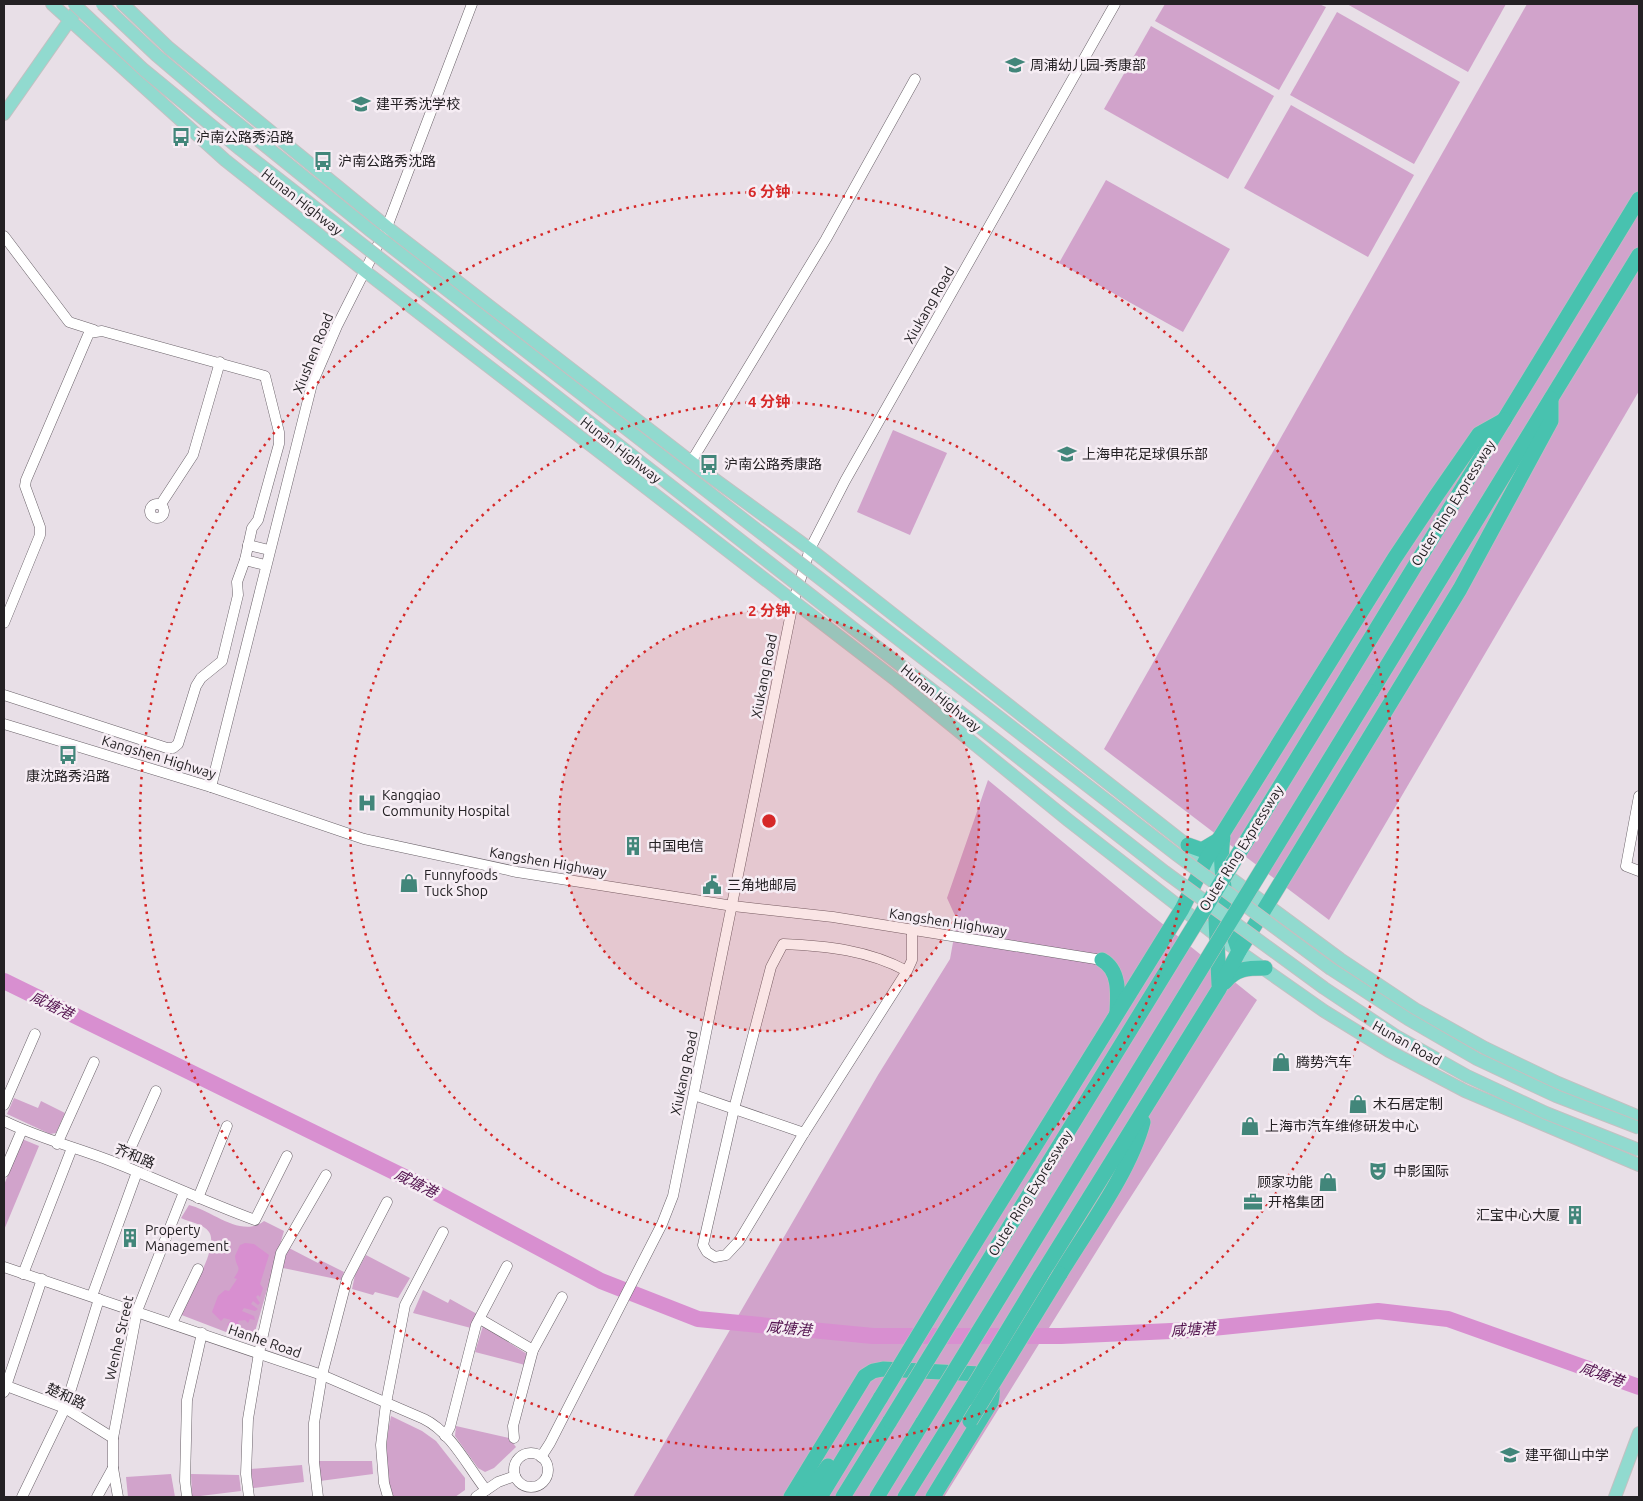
<svg xmlns="http://www.w3.org/2000/svg" width="1643" height="1501" font-family="Ubuntu,'Noto Sans SC',sans-serif">
<rect width="100%" height="100%" fill="#e8dfe7"/>
<g fill="#d1a3cb">
<path d="M1165,4H1319L1326,7L1279,90L1155,21Z"/>
<path d="M1347,4H1506L1468,72Z"/>
<path d="M1527,4H1639V391L1329,920L1104,749Z"/>
<path d="M1337,12L1460,82L1414,164L1290,95Z"/>
<path d="M1151,26L1274,96L1228,179L1104,109Z"/>
<path d="M1291,105L1414,175L1368,257L1244,188Z"/>
<path d="M1106,180L1230,249L1183,332L1059,263Z"/>
<path d="M893,430L947,453L910,535L857,512Z"/>
<path d="M988,780L1144,909L1257,1000L1116,1220L944,1497H633L878,1075L950,959L957,920L947,898Z"/>
<path d="M14,1098L38,1108L41,1101L65,1113L56,1133L50,1134L7,1114Z"/>
<path d="M22,1139L39,1146L4,1230V1185Z"/>
<path d="M189,1205C211,1210 242,1239 264,1221L284,1231L252,1342L179,1314C187,1298 220,1248 209,1232C204,1224 189,1222 181,1218Z"/>
<path d="M289,1248L318,1263L320,1260L344,1272L341,1280L283,1268L285,1255Z"/>
<path d="M366,1255L410,1278L398,1298L375,1292L373,1295L352,1289L355,1275Z"/>
<path d="M423,1290L448,1303L450,1299L477,1314L471,1328L413,1313Z"/>
<path d="M483,1326L527,1354L525,1365L475,1352Z"/>
<path d="M391,1416L422,1431L436,1441L465,1478V1490L455,1497H391C384,1470 385,1444 391,1416Z"/>
<path d="M456,1426L509,1438L516,1447L494,1468L485,1472L478,1468L455,1436Z"/>
<path d="M317,1461H372L373,1474L320,1481Z"/>
<path d="M302,1465L304,1482L253,1488L251,1469Z"/>
<path d="M171,1474L175,1497H128L126,1477Z"/>
<path d="M191,1474L239,1475L241,1491L192,1497Z"/>
</g>
<path fill="#d88fd0" d="M245,1243L254,1244L269,1255L260,1284L263,1288L260,1297L258,1295L256,1297L260,1303L258,1305L253,1301L251,1304L258,1309L255,1311L244,1308L242,1311L254,1316L255,1320L250,1319L248,1323L245,1320L238,1321L240,1327L238,1331L231,1329L227,1325L231,1320L224,1318L221,1321L212,1312L218,1296L225,1290L229,1291L237,1279L234,1278C243,1265 236,1269 235,1256L240,1245Z"/>
<g fill="none" stroke-linecap="round" stroke-linejoin="round">
<path stroke="#d88fd0" stroke-width="16" d="M4,981L427,1188L601,1281L698,1319L873,1336H1061L1193,1330L1378,1311L1448,1319L1639,1387"/>
<g stroke="#6b636a" stroke-width="11">
<g id="minor">
<path d="M4,236L69,322L94,330"/>
<path d="M691,462L826,239L915,79"/>
<circle cx="157" cy="511" r="7"/>
<path d="M161,504L193,455L220,362"/>
<path d="M248,545L269,550"/>
<path d="M245,560L265,565"/>
<path d="M4,623L40,535V527L25,486L26,480L89,333L102,331L265,376L279,432V444L258,520L252,528L245,560L237,582L238,595L222,661L201,678L196,686L178,744L173,748H167L4,695"/>
<path d="M4,724L211,787L364,839L517,872L733,906L833,917L1102,960"/>
<path d="M211,787L312,384L337,326L387,227L472,4"/>
<path d="M1639,796L1626,866L1639,871"/>
<path d="M907,971L804,1133L739,1241L726,1255L715,1257L707,1252L703,1245L735,1105L771,967L783,944C827,946 868,950 907,971L912,960V930"/>
<path d="M694,1095L804,1133"/>
<path d="M4,1105L35,1034"/>
<path d="M4,1121C38,1138 75,1147 111,1161C159,1180 206,1202 255,1220L287,1156"/>
<path d="M57,1144L94,1062"/>
<path d="M123,1165L156,1091"/>
<path d="M4,1172L22,1130"/>
<path d="M198,1198L227,1126"/>
<path d="M4,1267L322,1375L424,1419C451,1432 468,1467 486,1490"/>
<path d="M23,1274L72,1148"/>
<path d="M92,1296L137,1172"/>
<path d="M480,1319L533,1350"/>
<path d="M172,1323L198,1269"/>
<path d="M4,1385L65,1408L113,1438"/>
<path d="M4,1392L42,1279"/>
<path d="M445,1436L450,1427L476,1325L507,1266"/>
<path d="M514,1438L513,1426L533,1350L562,1297"/>
<circle cx="531" cy="1470" r="17"/>
<path d="M541,1457L550,1443L662,1224L673,1196L793,603L810,549L845,481L1115,4"/>
<path d="M22,1497L65,1408L99,1299"/>
<path d="M97,1497L113,1468"/>
<path d="M118,1497L113,1468V1438L137,1311L184,1192"/>
<path d="M187,1497L185,1481L187,1400L202,1333"/>
<path d="M249,1497L246,1474L248,1419L259,1353L281,1253L326,1175"/>
<path d="M318,1497L314,1462V1423L322,1375L347,1279L387,1202"/>
<path d="M388,1497L384,1483L381,1445L386,1403L405,1305L443,1232"/>
<path d="M476,1497L498,1482L515,1476"/>
</g>
</g>
<g stroke="#c2c1c2" stroke-width="14">
<g id="major">
<path d="M52,4L225,160L366,272L897,681L1068,820L1217,936L1324,1011L1389,1051L1465,1091L1639,1165"/>
<path d="M123,4L169,48L387,227L703,471L810,549L1206,860L1340,959L1415,1009L1485,1048L1558,1083L1639,1117"/>
<path d="M4,114L74,14"/>
<path d="M1615,1497L1639,1433"/>
</g>
</g>
<g stroke="#c2c1c2" stroke-width="16">
<g id="highway">
<path d="M1347,677L1639,199"/>
<path d="M1371,692L1639,255"/>
<path d="M1223,837C1218,866 1228,923 1239,951"/>
<path d="M1188,845L1202,850L1217,841"/>
<path d="M1215,898L1219,985"/>
<path d="M1102,960C1120,970 1118,994 1117,1012"/>
<path d="M1225,982C1236,968 1248,968 1265,968"/>
<path d="M1060,1274C1087,1229 1130,1172 1143,1122"/>
<path d="M955,1275L1182,909L1206,860L1394,559L1436,496L1479,434L1504,420"/>
<path d="M1040,1277L1219,989L1239,951L1460,589L1551,421V399"/>
<path d="M791,1497L865,1376L873,1371L883,1369L980,1374C993,1381 994,1389 991,1402L933,1497"/>
<path d="M805,1497L828,1466"/>
<path d="M820,1497L881,1397"/>
<path d="M843,1497L890,1421"/>
<path d="M877,1497L923,1422"/>
<path d="M905,1497L966,1399"/>
</g>
</g>
<use href="#minor" stroke="#fff" stroke-width="10"/>
<use href="#major" stroke="#91dacf" stroke-width="12"/>
<use href="#highway" stroke="#48c2af" stroke-width="15"/>
<g stroke="#c2c1c2" stroke-width="14" stroke-linecap="butt">
<g id="major-bridge">
<path d="M74,4L144,70L240,149L1165,872L1324,988L1396,1036L1467,1076L1546,1113L1639,1150"/>
<path d="M102,4L156,55L216,106L371,231L1177,855L1331,969L1408,1019L1477,1059L1556,1096L1639,1128"/>
</g>
</g>
<g stroke="#c2c1c2" stroke-width="16" stroke-linecap="butt">
<g id="highway-bridge">
<path d="M881,1397L955,1275"/>
<path d="M966,1399L1040,1277"/>
<path d="M890,1421L1347,677"/>
<path d="M970,1421L1060,1274"/>
<path d="M923,1422L1371,692"/>
</g>
</g>
<use href="#major-bridge" stroke="#91dacf" stroke-width="12"/>
<use href="#highway-bridge" stroke="#48c2af" stroke-width="15"/>
</g>
<circle cx="769" cy="821" r="210" fill="#d62828" fill-opacity=".12"/>
<g fill="none" stroke="#d62828" stroke-width="2.5" stroke-dasharray="2.5 5">
<circle cx="769" cy="821" r="210"/>
<circle cx="769" cy="821" r="419"/>
<circle cx="769" cy="821" r="629"/>
</g>
<defs>
<g id="school-bare" transform="scale(1.5)"><path d="M0-5L7-2L0 1L-7-2ZM-4 1L0 2.5L4 1V4Q0 6-4 4Z" fill="#42867a" stroke="#f6edf4" stroke-width="2.5" paint-order="stroke"/></g>
<g id="bus-bare" transform="scale(1.5)"><path d="M-5-6H5V4H4V6H2V4H-2V6H-4V4H-5ZM-3.5-4V0h7V-4ZM-3.5 1.2v1.5H-2V1.2ZM2 1.2v1.5H3.5V1.2Z" fill="#42867a" stroke="#f6edf4" stroke-width="2.5" paint-order="stroke"/></g>
<g id="hospital-bare" transform="scale(1.5)"><path d="M-5-5h3v3.5h4V-5h3V5h-3V1.5h-4V5h-3Z" fill="#42867a" stroke="#f6edf4" stroke-width="2.5" paint-order="stroke"/></g>
<g id="building-bare" transform="scale(1.5)"><path d="M-4-6H4V6H1V3H-1V6H-4ZM-2.5-4.3h1.7v1.8h-1.7ZM.8-4.3h1.7v1.8H.8ZM-2.5-1h1.7V.8h-1.7ZM.8-1h1.7V.8H.8Z" fill="#42867a" stroke="#f6edf4" stroke-width="2.5" paint-order="stroke"/></g>
<g id="shop-bare" transform="scale(1.5)"><path d="M-5-2.5h2.3a2.7 3.5 0 0 1 5.4 0H5L5.5 6h-11ZM-1.5-2.5h3a1.5 2.3 0 0 0-3 0Z" fill="#42867a" stroke="#f6edf4" stroke-width="2.5" paint-order="stroke"/></g>
<g id="civic-bare" transform="scale(1.5)"><path d="M-.6-6.5H3V-4.5H.6V-3L4-1V1h2V6H-6V1h2V-1L-.6-3ZM-1.2 2.5V6h2.4V2.5Z" fill="#42867a" stroke="#f6edf4" stroke-width="2.5" paint-order="stroke"/></g>
<g id="theatre-bare" transform="scale(1.5)"><path d="M-5-5.5Q0-4 5-5.5V0Q5 5 0 6Q-5 5-5 0ZM-3.3-2.5H-1v1.5H-3.3ZM1-2.5H3.3v1.5H1ZM-2.8 1Q0 5.5 2.8 1Z" fill="#42867a" stroke="#f6edf4" stroke-width="2.5" paint-order="stroke"/></g>
<g id="office-bare" transform="scale(1.5)"><path d="M-6-3h4V-5.5h4V-3h4V5H-6ZM-1-4.5V-3h2v-1.5ZM-6 0V1H6V0Z" fill="#42867a" stroke="#f6edf4" stroke-width="2.5" paint-order="stroke"/></g>
</defs>
<g fill-rule="evenodd">
<use href="#school-bare" x="1015" y="65"/>
<use href="#school-bare" x="361" y="104"/>
<use href="#bus-bare" x="181" y="137"/>
<use href="#bus-bare" x="323" y="161"/>
<use href="#school-bare" x="1067" y="454"/>
<use href="#bus-bare" x="709" y="464"/>
<use href="#bus-bare" x="68" y="755"/>
<use href="#hospital-bare" x="367" y="803"/>
<use href="#building-bare" x="633" y="846"/>
<use href="#shop-bare" x="409" y="883"/>
<use href="#civic-bare" x="712" y="885"/>
<use href="#shop-bare" x="1281" y="1062"/>
<use href="#shop-bare" x="1358" y="1104"/>
<use href="#shop-bare" x="1250" y="1126"/>
<use href="#theatre-bare" x="1378" y="1171"/>
<use href="#shop-bare" x="1328" y="1182"/>
<use href="#office-bare" x="1253" y="1202"/>
<use href="#building-bare" x="1575" y="1215"/>
<use href="#building-bare" x="130" y="1238"/>
<use href="#school-bare" x="1510" y="1455"/>
</g>
<g text-anchor="middle" dominant-baseline="central" stroke-width="5" stroke-linejoin="round" paint-order="stroke">
<g font-size="14" fill="#242124" stroke="#f6edf4" text-anchor="start">
<text x="1030" y="65">周浦幼儿园-秀康部</text>
<text x="376" y="104">建平秀沈学校</text>
<text x="196" y="137">沪南公路秀沿路</text>
<text x="338" y="161">沪南公路秀沈路</text>
<text x="1082" y="454">上海申花足球俱乐部</text>
<text x="724" y="464">沪南公路秀康路</text>
<text x="68" y="776" text-anchor="middle">康沈路秀沿路</text>
<text x="382" y="795">Kangqiao<tspan x="382" dy="16">Community Hospital</tspan></text>
<text x="648" y="846">中国电信</text>
<text x="424" y="875">Funnyfoods<tspan x="424" dy="16">Tuck Shop</tspan></text>
<text x="727" y="885">三角地邮局</text>
<text x="1296" y="1062">腾势汽车</text>
<text x="1373" y="1104">木石居定制</text>
<text x="1265" y="1126">上海市汽车维修研发中心</text>
<text x="1393" y="1171">中影国际</text>
<text x="1313" y="1182" text-anchor="end">顾家功能</text>
<text x="1268" y="1202">开格集团</text>
<text x="1560" y="1215" text-anchor="end">汇宝中心大厦</text>
<text x="145" y="1230">Property<tspan x="145" dy="16">Management</tspan></text>
<text x="1525" y="1455">建平御山中学</text>
</g>
<g font-size="14" fill="#242124" stroke="#f6edf4">
<text transform="translate(302 202) rotate(38)">Hunan Highway</text>
<text transform="translate(929 305) rotate(-60)">Xiukang Road</text>
<text transform="translate(313 353) rotate(-68)">Xiushen Road</text>
<text transform="translate(621 450) rotate(38)">Hunan Highway</text>
<text transform="translate(1453 503) rotate(-58)">Outer Ring Expressway</text>
<text transform="translate(764 676) rotate(-79)">Xiukang Road</text>
<text transform="translate(941 698) rotate(39)">Hunan Highway</text>
<text transform="translate(159 757) rotate(17)">Kangshen Highway</text>
<text transform="translate(1241 848) rotate(-58)">Outer Ring Expressway</text>
<text transform="translate(548 862) rotate(10)">Kangshen Highway</text>
<text transform="translate(948 922) rotate(9)">Kangshen Highway</text>
<text transform="translate(1407 1043) rotate(29)">Hunan Road</text>
<text transform="translate(684 1073) rotate(-78)">Xiukang Road</text>
<text transform="translate(135 1156) rotate(23)">齐和路</text>
<text transform="translate(1030 1193) rotate(-58)">Outer Ring Expressway</text>
<text transform="translate(119 1338) rotate(-77)">Wenhe Street</text>
<text transform="translate(265 1341) rotate(19)">Hanhe Road</text>
<text transform="translate(66 1396) rotate(25)">楚和路</text>
</g>
<g font-size="15" font-style="italic" fill="#53134f" stroke="#f6edf4">
<text transform="translate(52 1005) rotate(26)">咸塘港</text>
<text transform="translate(416 1183) rotate(27)">咸塘港</text>
<text transform="translate(789 1328) rotate(5)">咸塘港</text>
<text transform="translate(1193 1329) rotate(-4)">咸塘港</text>
<text transform="translate(1602 1374) rotate(20)">咸塘港</text>
</g>
</g>
<circle cx="769" cy="821" r="8" fill="#d62828" stroke="#f6edf4" stroke-width="2.5"/>
<g font-size="15" text-anchor="middle" font-weight="bold" fill="#d62828" stroke="#f6edf4" stroke-width="5" stroke-linejoin="round" paint-order="stroke">
<text x="769" y="197">6 分钟</text>
<text x="769" y="407">4 分钟</text>
<text x="769" y="616">2 分钟</text>
</g>
<rect width="1643" height="1501" fill="none" stroke="#242124" stroke-width="10"/>
</svg>
